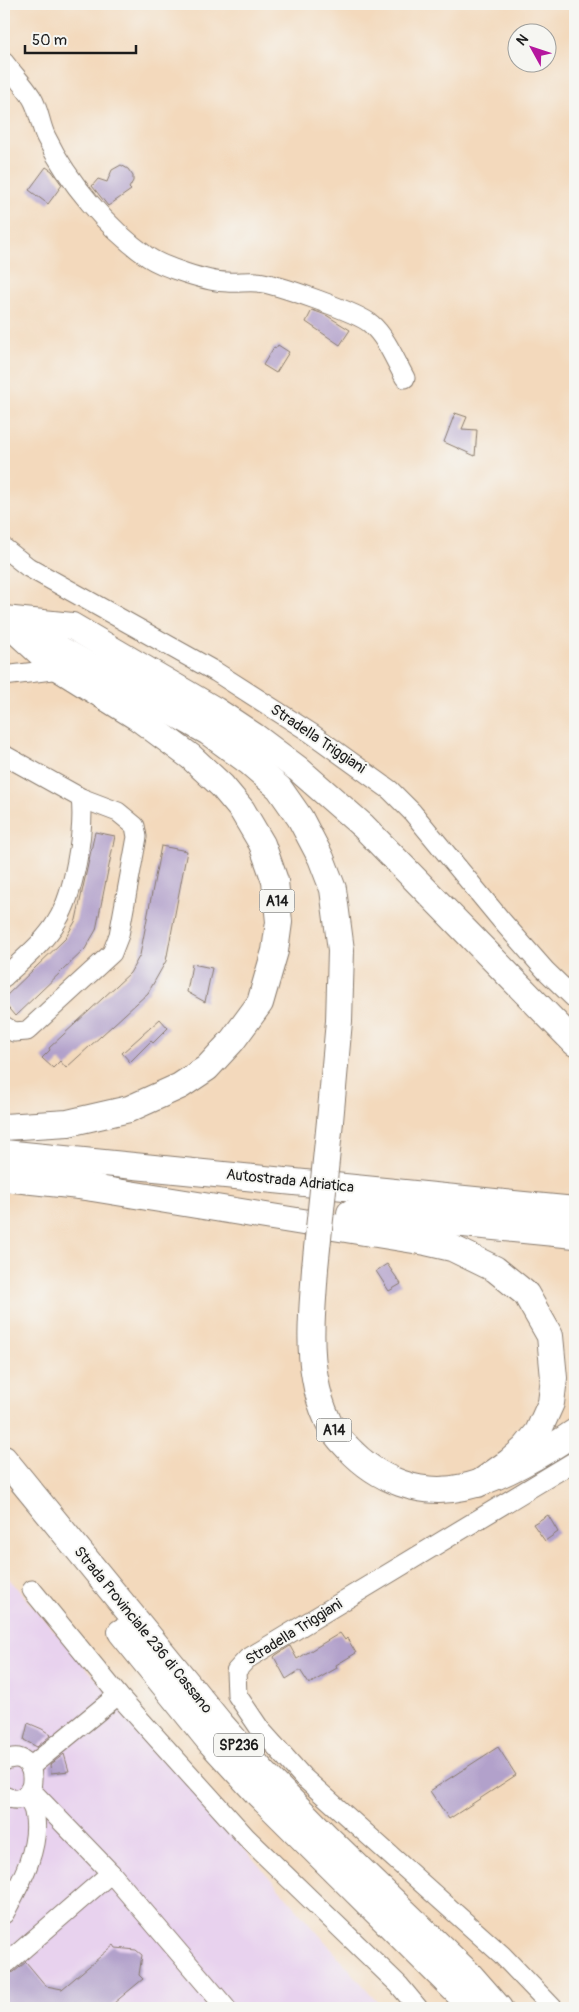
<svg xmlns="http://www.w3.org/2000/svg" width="579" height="2012" font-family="Pangolin,sans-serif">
<rect width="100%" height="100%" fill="#f6f6f2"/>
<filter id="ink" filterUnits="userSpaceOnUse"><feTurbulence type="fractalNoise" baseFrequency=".02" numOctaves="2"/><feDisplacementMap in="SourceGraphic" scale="10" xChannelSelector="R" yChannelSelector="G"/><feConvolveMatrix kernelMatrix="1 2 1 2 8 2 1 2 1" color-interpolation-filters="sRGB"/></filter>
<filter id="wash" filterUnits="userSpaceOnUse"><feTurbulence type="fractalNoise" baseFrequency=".0096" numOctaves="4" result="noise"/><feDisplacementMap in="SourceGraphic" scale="20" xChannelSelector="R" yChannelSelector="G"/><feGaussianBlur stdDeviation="1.12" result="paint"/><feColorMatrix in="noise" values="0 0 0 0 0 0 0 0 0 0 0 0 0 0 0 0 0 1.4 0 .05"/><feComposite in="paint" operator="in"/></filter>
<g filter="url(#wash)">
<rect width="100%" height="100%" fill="#f3d9bc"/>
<path fill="#e8d2ee" d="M4,1573L383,2008H4Z"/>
<g id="blocks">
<g fill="#b2a1cb">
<path d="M121,165L128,169L133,176V181L129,188L131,190L108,206L92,186L98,179L107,182L112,170Z"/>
<path d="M46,167L52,171L62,185L48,204L29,190Z"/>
<path d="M312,310L326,315L350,330L340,345L306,322Z"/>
<path d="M278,345L289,352L276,373L263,365L274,347L276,348Z"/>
<path d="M455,413L467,417L462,429L477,430L475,456L444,442Z"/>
<path d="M95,832L115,836L96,930L85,949L15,1016L4,1003V998L65,939L76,920Z"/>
<path d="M161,846L187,851L166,961L148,993L66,1068L60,1061L53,1068L42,1058L50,1050L49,1048L130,973L140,955Z"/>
<path d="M192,964L212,968L205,1002L187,992Z"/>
<path d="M160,1019L168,1028L153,1043L151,1041L130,1062L122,1053Z"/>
<path d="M387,1264L401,1284L389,1291L376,1271Z"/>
<path d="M548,1515L558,1532L545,1541L533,1524Z"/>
<path d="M340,1633L345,1640L347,1638L356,1653L336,1665L337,1668L309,1684L300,1670L286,1679L274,1657L276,1655L290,1646L297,1659Z"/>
<path d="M28,1723L42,1729L51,1735L37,1747L24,1740Z"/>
<path d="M498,1747L516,1775L449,1819L430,1791Z"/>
<path d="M64,1754L69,1771L51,1773L50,1765Z"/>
<path d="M114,1945L116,1948L136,1950L142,1955L139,1975L143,1979L108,2008H4V1974L14,1972L26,1962L46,1986L62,1989Z"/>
</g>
</g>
</g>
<g filter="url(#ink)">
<use href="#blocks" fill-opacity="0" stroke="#887a6c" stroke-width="1"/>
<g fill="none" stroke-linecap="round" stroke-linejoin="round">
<g stroke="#887a6c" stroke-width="21">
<g id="minor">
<path d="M4,62C13,74 24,85 32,98C39,109 40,125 46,137C68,182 107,228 148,257C163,267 208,282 227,282C237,283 247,281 257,282C274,283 359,313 371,324C386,337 395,360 405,378"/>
<path d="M4,548L28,567L216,672L311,733L390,790L412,812L501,920L545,970L575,999"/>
<path d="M4,676L60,669"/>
<path d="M4,755L81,798L118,812L135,826L137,837L119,935L112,953L27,1031L14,1032L4,1026"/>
<path d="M4,977C22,960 44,943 57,921C74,894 85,830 81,798"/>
<path d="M32,1590L118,1695L246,1837L399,1985L418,2008"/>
<path d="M4,1761C41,1743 42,1814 4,1796"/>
<path d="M30,1767L118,1695"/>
<path d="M30,1789L111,1873"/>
<path d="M4,1914C20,1884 42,1846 34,1812C33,1806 28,1800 25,1795"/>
<path d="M7,1963L111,1873L226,2008"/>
<path d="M553,2008L502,1955L303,1777L260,1729L237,1695L236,1671L247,1659L575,1461"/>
</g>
</g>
<g stroke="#887a6c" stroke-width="28">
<g id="highway">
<path d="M4,619L72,626L215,710L254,736L298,769L363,826L575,1043"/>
<path d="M4,620L52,664L137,717L191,757L222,786L242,810L262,844L275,881L279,922L275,951L260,1003L232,1041L207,1068L180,1086L129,1109L68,1123L4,1127"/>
<path d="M33,634L208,732L249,762L279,788L300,818L321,858L333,889L341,950L339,1021L330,1121"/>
<path d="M4,1153L575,1210"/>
<path d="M4,1178L98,1188"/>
<path d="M80,1186L426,1242L452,1248L495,1269L526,1294L550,1336L554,1378L551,1403L538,1432L525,1448L509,1462L478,1484"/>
<path d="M350,1213L575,1235"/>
<path d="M315,1268C313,1305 308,1341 315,1378C317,1391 322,1408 328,1421C332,1431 340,1440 348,1448C378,1480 420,1497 464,1487C498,1480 546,1452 575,1432"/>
<path d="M4,1459L220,1723L264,1773L326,1836L470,1975L499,2008"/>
<path d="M121,1632L211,1743L256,1792L473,2008"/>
</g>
</g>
<use href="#minor" stroke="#fff" stroke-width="19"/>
<use href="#highway" stroke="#fff" stroke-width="26"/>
<g stroke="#887a6c" stroke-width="28" stroke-linecap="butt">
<path id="highway-bridge" d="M315,1268L330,1121"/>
</g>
<use href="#highway-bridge" stroke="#fff" stroke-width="26"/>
</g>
</g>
<g text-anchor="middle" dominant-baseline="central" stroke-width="4" stroke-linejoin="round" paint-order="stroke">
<g fill="#f6f6f2" stroke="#5d5d5c" stroke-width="1">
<rect x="259.5" y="889.5" width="35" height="23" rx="4"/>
<rect x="316.5" y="1418.5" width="35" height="23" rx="4"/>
<rect x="214" y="1733.5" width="50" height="23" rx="4"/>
</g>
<g font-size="14" font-weight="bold" fill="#1c1c1c">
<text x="277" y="901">A14</text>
<text x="334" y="1430">A14</text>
<text x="239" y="1745">SP236</text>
</g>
<g font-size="15" fill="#1c1c1c" stroke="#f6f6f2">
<text transform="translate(318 739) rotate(34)">Stradella Triggiani</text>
<text transform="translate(290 1181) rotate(6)">Autostrada Adriatica</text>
<text transform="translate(143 1630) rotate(51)">Strada Provinciale 236 di Cassano</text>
<text transform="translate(294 1632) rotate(-32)">Stradella Triggiani</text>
</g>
</g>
<rect width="579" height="2012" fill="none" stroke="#f6f6f2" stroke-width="20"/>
<g transform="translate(532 48) rotate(310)"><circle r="24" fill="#f6f6f2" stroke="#9f9f9c"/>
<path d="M0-4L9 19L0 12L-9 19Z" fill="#b5179e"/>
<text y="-8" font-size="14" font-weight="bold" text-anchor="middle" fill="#1c1c1c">N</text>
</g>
<path d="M25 45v8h111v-8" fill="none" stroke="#1c1c1c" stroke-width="2.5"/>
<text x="32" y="45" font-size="15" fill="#1c1c1c" stroke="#f6f6f2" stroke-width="4" paint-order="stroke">50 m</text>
</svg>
